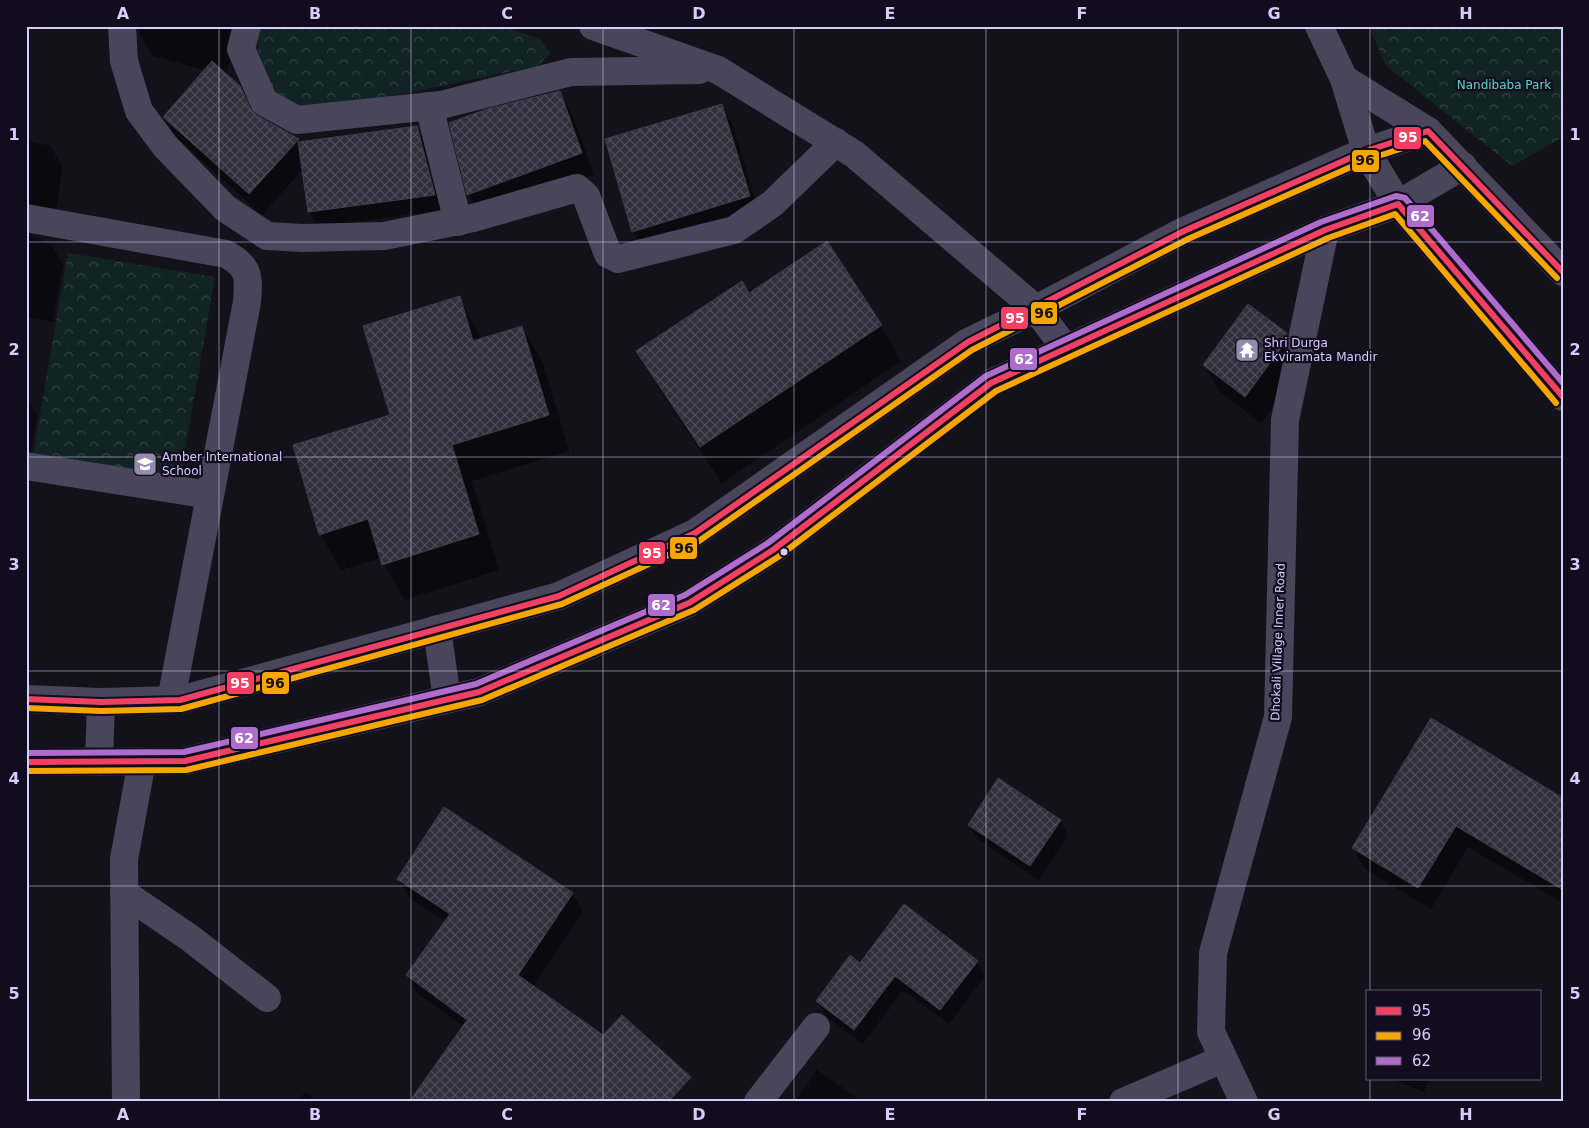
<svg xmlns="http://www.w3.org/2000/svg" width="1589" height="1128" font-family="'DejaVu Sans',sans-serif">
<defs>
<pattern id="park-crowns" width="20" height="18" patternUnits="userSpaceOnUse" patternTransform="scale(1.25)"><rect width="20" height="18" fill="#112325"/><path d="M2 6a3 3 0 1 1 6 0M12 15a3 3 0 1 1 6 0" fill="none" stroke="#334246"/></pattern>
<pattern id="building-cross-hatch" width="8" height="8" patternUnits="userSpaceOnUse" patternTransform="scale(1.25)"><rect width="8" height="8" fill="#322f3c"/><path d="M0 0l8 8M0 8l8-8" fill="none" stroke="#4f4c59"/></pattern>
</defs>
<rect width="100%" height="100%" fill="#13111a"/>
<g fill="url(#park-crowns)">
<path d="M261,26H504L539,39L551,53L538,66L305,114L281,102L257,73L259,30Z"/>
<path d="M1369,26H1563V137L1512,166L1385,65Z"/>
<path d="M68,253L215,277L179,485L32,460Z"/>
</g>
<g fill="#0007">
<path d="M142,26H240L226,75L239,86L255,116L300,143L416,127L425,142L443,210L318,227L309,212L303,169L262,215L177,138L164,117L206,70L152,56L140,34Z"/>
<path d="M560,92L572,114L594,175L481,216L469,195L451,124Z"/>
<path d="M722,106L734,128L761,218L646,253L633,231Z"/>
<path d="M26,142L50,145L62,166L55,225L26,228Z"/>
<path d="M26,234L40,238L42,242L51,244L63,264L53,322L26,317Z"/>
<path d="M749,294L881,326L901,361L722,483L659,388L638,352Z"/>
<path d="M459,297L482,340L522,327L543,363L569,451L472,481L499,570L404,600L381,558L341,570L320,534Z"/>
<path d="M1286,334L1302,362L1300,371L1261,423L1220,392L1204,365Z"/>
<path d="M26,397L37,415L28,470H26Z"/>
<path d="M1563,799V903L1468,847L1431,909L1366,870L1353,848Z"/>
<path d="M445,809L573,894L583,912L533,987L464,1027L417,993L407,975L446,922L409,897L398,879Z"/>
<path d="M1060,820L1068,835L1039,880L978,839L969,825Z"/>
<path d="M977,962L985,976L949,1024L903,990L863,1044L826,1016L817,1001L860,964Z"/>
<path d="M817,1070L856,1097L859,1102H795Z"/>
<path d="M1392,1079H1429L1424,1092Z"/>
<path d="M305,1092L318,1102H298Z"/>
</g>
<g fill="url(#building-cross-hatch)" stroke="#413b4d">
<path d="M212,61L240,86L250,108L256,115L299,139L249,194L163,117Z"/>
<path d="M560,91L582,153L467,195L449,123L487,109Z"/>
<path d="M722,104L750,196L632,232L605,139Z"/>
<path d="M417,126L435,195L308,212L298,142Z"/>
<path d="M827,241L882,325L700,447L636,351L742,281L749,293Z"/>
<path d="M460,296L473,341L522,326L549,415L452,445L479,534L382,565L368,519L319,535L293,445L390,415L363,326Z"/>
<path d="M1248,304L1287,333L1285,343L1245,397L1203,365Z"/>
<path d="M1431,718L1563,798V890L1456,826L1418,888L1352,848Z"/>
<path d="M998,778L1061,820L1030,866L968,825Z"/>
<path d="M444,807L573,893L518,975L603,1035L622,1015L691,1077L668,1102H409L467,1020L406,975L450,914L397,879Z"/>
<path d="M904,904L978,961L940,1010L895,976L854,1030L816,1001L850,955L860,963Z"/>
</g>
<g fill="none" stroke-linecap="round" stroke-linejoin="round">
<g stroke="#49465b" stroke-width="28">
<path d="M122,26L124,61L139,111L165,146L225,208L267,236L302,238L384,236L473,218L577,188L586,196L608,254L618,259L734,230L772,204L836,142"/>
<path d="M247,26L241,49L264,102L297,120L441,105L571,72L699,70"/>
<path d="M593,26L718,70L854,154L1036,309L1066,349"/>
<path d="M1319,26L1344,79L1366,151L1398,204L1563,397"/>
<path d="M1344,79L1428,131L1563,272"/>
<path d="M429,106L458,222"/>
<path d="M26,218L226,254C250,267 249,277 247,302L171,700"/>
<path d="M26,466L210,495"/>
<path d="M437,629L447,699"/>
<path d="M26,699L101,702L180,700L559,596L695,533L968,342L1036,309L1184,231L1366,151L1428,131"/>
<path d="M26,762L185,761L479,692L689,603L773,550L991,383L1325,230L1398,204L1463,166"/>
<path d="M99,762L101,702"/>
<path d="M124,893L190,938L267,998"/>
<path d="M126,1102L124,859L142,761"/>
<path d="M758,1102L816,1027"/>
<path d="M1123,1102L1223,1059"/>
<path d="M1244,1102L1211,1032L1213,953L1278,717L1285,420L1325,230"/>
</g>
<g stroke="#120d1e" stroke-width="10">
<g id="bus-1">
<path d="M26,699L101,702L180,700L559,596L695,533L968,342L1184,231L1366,151L1428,131L1563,272"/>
<path d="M26,762L185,761L479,692L689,603L773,550L991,383L1325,230L1398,204L1563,397"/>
</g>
</g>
<g stroke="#120d1e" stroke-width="10">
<g id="bus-2">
<path d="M26,708L101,711L181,709L562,604L699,541L972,350L1188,239L1369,159L1425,141L1557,278"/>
<path d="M26,771L186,770L482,700L694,610L778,557L996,391L1328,238L1395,214L1556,403"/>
</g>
</g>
<g stroke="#120d1e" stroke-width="10">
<path id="bus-3" d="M26,753L184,752L476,684L685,595L768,543L986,376L1321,222L1396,196L1405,198L1563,383"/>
</g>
<use href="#bus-1" stroke="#f24062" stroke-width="6"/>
<use href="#bus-2" stroke="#f7a600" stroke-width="6"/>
<use href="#bus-3" stroke="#b06ccc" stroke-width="6"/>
</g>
<path fill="none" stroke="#d7cdfc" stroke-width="1" stroke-opacity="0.55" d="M219,26V1102M411,26V1102M603,26V1102M794,26V1102M986,26V1102M1178,26V1102M1370,26V992M26,242H1563M26,457H1563M26,671H1563M26,886H1563M1370,1079V1102"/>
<defs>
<g id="temple-square" transform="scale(1.25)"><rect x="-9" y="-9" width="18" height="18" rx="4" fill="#928bad" stroke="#120d1e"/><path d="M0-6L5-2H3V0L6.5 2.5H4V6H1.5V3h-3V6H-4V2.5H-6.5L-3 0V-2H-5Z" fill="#fff"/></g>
<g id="school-square" transform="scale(1.25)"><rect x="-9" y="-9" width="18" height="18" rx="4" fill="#928bad" stroke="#120d1e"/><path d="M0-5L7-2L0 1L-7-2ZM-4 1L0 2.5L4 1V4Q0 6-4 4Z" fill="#fff"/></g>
</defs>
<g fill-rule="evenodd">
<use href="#temple-square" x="1247" y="350"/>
<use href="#school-square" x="145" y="464"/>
</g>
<circle fill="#d7cdfc" stroke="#120d1e" stroke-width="2" cx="784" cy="552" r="4.5"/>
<g text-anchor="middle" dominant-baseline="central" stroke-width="4.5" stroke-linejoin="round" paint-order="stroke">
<g font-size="12" fill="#5ed6c5" stroke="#120d1e">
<text x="1504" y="85">Nandibaba Park</text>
</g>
<g font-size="12" fill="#d7cdfc" stroke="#120d1e" text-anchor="start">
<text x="1264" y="343">Shri Durga<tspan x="1264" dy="14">Ekviramata Mandir</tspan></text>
<text x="162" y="457">Amber International<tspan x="162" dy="14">School</tspan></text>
</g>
<g font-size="12" fill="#d7cdfc" stroke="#120d1e">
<text transform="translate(1278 642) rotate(-88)">Dhokali Village Inner Road</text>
</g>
</g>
<g stroke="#120d1e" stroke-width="2">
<rect x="1393" y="126" width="29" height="24" rx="5" fill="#f24062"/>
<rect x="1351" y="149" width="29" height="24" rx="5" fill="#f7a600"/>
<rect x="1406" y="204" width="29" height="24" rx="5" fill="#b06ccc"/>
<rect x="1030" y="301" width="28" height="24" rx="5" fill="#f7a600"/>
<rect x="1000" y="306" width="29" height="24" rx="5" fill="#f24062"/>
<rect x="1009" y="347" width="29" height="24" rx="5" fill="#b06ccc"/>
<rect x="669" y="536" width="29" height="24" rx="5" fill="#f7a600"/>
<rect x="638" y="541" width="28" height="24" rx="5" fill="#f24062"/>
<rect x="647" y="593" width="29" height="24" rx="5" fill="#b06ccc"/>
<rect x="261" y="671" width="29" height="24" rx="5" fill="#f7a600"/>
<rect x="226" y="671" width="29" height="24" rx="5" fill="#f24062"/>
<rect x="230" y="726" width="29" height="24" rx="5" fill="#b06ccc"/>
</g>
<g font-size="14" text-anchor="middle" font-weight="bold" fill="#fff">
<text x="1408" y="142">95</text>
<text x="1420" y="221">62</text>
<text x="1015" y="323">95</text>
<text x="1024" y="364">62</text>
<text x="652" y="558">95</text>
<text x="661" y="610">62</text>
<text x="240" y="688">95</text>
<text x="244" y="743">62</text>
</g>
<g font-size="14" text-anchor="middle" font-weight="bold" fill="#111">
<text x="1365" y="165">96</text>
<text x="1044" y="318">96</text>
<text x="684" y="553">96</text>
<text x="275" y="688">96</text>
</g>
<rect width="1589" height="1128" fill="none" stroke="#120d1e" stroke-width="55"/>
<rect x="1366" y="990" width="175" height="90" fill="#120d1e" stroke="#615a77"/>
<rect x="1376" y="1007" width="25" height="8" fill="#f24062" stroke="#615a77"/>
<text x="1412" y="1016" font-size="15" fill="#d7cdfc">95</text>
<rect x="1376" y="1032" width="25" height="8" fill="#f7a600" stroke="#615a77"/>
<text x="1412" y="1040" font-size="15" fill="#d7cdfc">96</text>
<rect x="1376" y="1057" width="25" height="8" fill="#b06ccc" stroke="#615a77"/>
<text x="1412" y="1066" font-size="15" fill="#d7cdfc">62</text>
<rect x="28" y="28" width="1534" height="1072" fill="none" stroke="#d7cdfc" stroke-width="2"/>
<g font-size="16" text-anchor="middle" font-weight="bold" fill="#d7cdfc">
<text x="123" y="19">A</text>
<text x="315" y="19">B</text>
<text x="507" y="19">C</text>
<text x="699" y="19">D</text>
<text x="890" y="19">E</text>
<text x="1082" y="19">F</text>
<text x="1274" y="19">G</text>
<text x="1466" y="19">H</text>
<text x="14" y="140">1</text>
<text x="1575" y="140">1</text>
<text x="14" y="355">2</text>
<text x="1575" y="355">2</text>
<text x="14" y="570">3</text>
<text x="1575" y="570">3</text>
<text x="14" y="784">4</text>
<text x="1575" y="784">4</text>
<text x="14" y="999">5</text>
<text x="1575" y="999">5</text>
<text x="123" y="1120">A</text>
<text x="315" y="1120">B</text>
<text x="507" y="1120">C</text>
<text x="699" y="1120">D</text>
<text x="890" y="1120">E</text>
<text x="1082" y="1120">F</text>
<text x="1274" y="1120">G</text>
<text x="1466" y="1120">H</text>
</g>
</svg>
